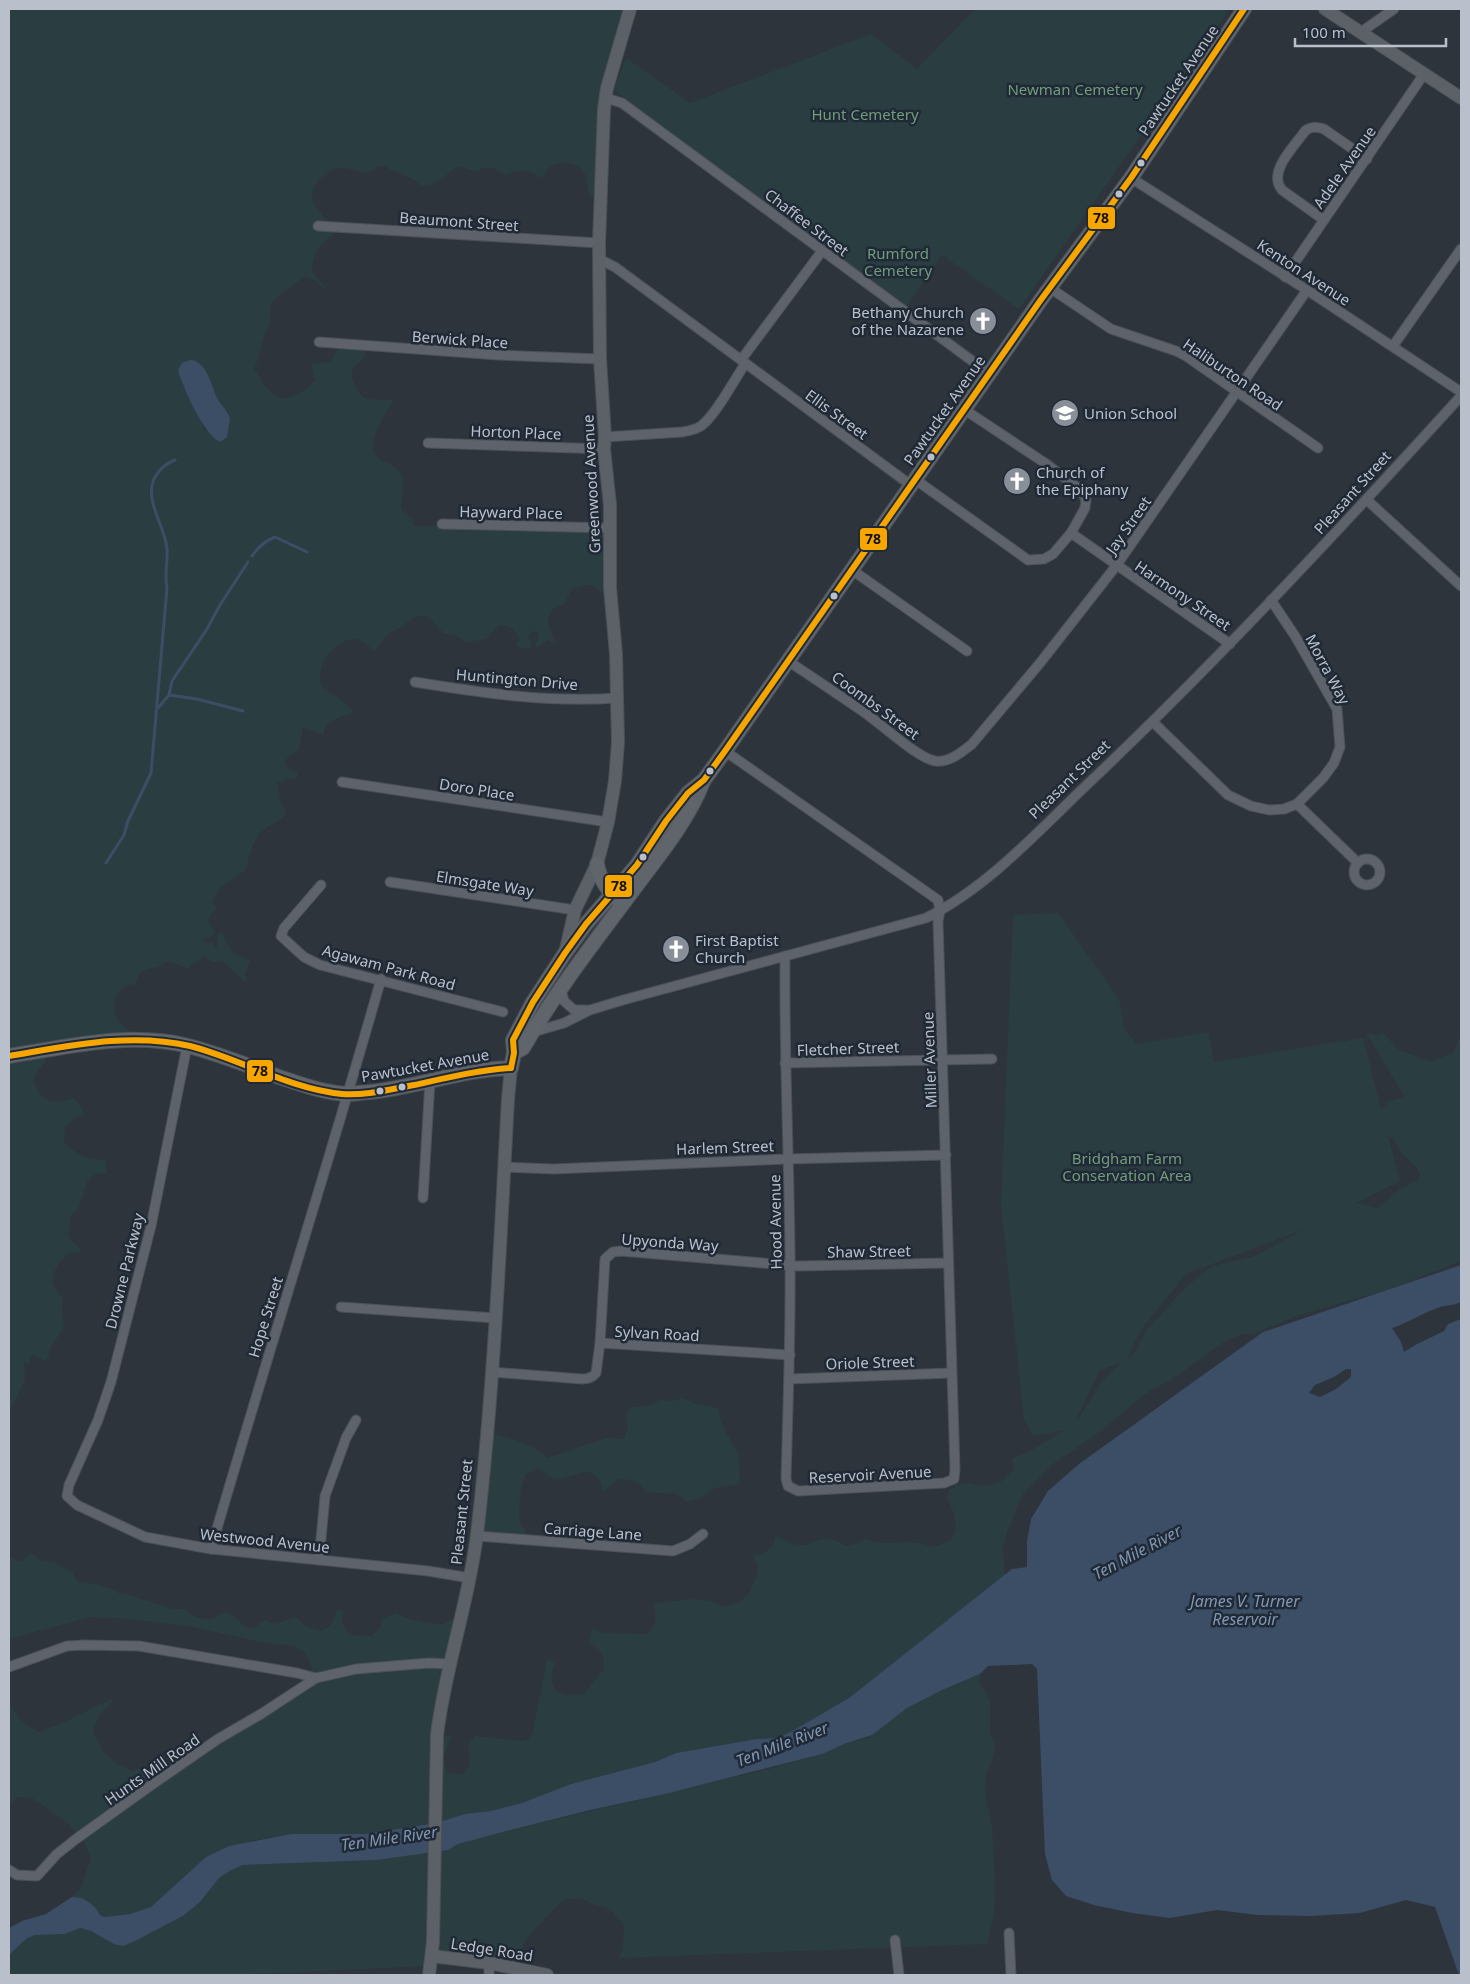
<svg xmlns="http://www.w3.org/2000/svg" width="1470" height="1984" font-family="'Noto Sans',sans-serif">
<rect width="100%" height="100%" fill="#2d343c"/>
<g fill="#2a3e42" fill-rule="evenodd">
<path d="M9,9H627L618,45L599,195H590C587,187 588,178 583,171C578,162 560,160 551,166C547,169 544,174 542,178C529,170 520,168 506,175C494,167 487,165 475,172C450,159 452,176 435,183C431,185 426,185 422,186C411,177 405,175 392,170C389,169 386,166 382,166C376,166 373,171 368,172C362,173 349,167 341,168C332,168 328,171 322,177C304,193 313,207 328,221L329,228L333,230L332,236C323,241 321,245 316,253C308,271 312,274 326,287L324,288L312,279L305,277C299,280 294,284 289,288C275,298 267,302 271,321C261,336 262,353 254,369C265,384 273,406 296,395C304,391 309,387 315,380L311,364L330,362L340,346L365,349V356C352,368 347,373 357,389C359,394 363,398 368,399C375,400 384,399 392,400V403C382,420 359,450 385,462C392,465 400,469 402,477C406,487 401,498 401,508L405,514L413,519L414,526L607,532L605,593H602L593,585C578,585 569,587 566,603L553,609L548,617L549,625L556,644H554L548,640L537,648L535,644L539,638L537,632L532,631L528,636L532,647L526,649L518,647L517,644L519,638C514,628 510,626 499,625L486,639L466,642L456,635L443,633L430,618L425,616L414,617L400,628L389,633L374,651C371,649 366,643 362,641C341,631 314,664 321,684C324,692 333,693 339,698C344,702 349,707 354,712C340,718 326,719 323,735L303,727L299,749L288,757L285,762L288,768L298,774L295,780L287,778L281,783L277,782L281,802L286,814C280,820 274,823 266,828C254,836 249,854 247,868C233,882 220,881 212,903L218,909C206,917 206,922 216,932L210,937L205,938L204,942L208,943L213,942L214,948L217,947L218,934L222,932C226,946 236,957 250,960L245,975L247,982H245L223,961L213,962L203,957L187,968L168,961C164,963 160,966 156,967C143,972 141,967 135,984L125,986L116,995C113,1010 115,1022 128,1030L127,1041L45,1053L46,1060L39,1069L33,1081C40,1101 54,1106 73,1098L82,1108L84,1115L74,1118L65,1127L64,1142C76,1155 87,1160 105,1160L107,1173L95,1174L87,1182L79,1207L71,1216L68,1236L82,1252C78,1252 73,1251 70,1253C61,1257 50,1275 53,1285C55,1290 59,1294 63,1298L62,1310L64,1328L50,1348L48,1358L44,1361L33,1355L29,1359V1363H24L25,1380L9,1413ZM202,366L217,399L228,413L205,430L182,384Z"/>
<path d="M975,9H1228L1224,17L1019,309L942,255L906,307L614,90L626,58L690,103L871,34L917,69Z"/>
<path d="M1058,913L1119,999L1124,1029L1137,1044L1208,1032L1214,1062L1363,1038L1381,1110L1389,1101L1405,1097L1366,1033L1376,1035L1383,1033L1399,1050L1432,1062L1454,1052L1461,1033V1261L1387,1290L1296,1316L1254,1334H1242L1225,1341L1171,1380L1149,1391L1098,1433L1053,1464L1023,1494L1007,1532L1003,1547L1005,1575L849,1698L787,1734L776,1738L757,1739L676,1753L655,1762L571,1784L522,1803L491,1811L465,1814L435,1823L364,1834H291L250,1841L177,1885L151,1907L130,1914L105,1917L100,1915L77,1897H72L81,1887L91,1858L85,1843L68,1823L32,1798L17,1797L9,1805V1703C19,1718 21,1724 39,1732L60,1724L111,1699L113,1701L99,1715L93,1731C102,1753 110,1762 132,1771L141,1768L160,1777L309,1677L312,1668L305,1652L294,1646L261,1642L189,1626L129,1619L90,1617L9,1639V1557L17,1561L23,1560L31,1553L42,1561L53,1562L72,1572L78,1582C87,1583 97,1584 106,1587C114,1589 116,1594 125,1594L173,1609H185C196,1620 197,1616 211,1620L225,1612L235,1617L247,1628H253L265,1620L275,1624L296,1617L307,1627L322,1631C332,1626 334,1622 336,1611L341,1610L343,1613C341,1623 343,1627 350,1635L372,1636L380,1628L382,1619L396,1613C410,1621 428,1624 444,1624L454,1617L460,1618L436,1736H451L443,1758L447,1773L462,1775L470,1765L468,1745L475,1736L522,1741L527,1740L532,1735L547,1660L555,1662C545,1689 558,1699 584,1694L604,1669C604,1655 601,1649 589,1642L592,1629L603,1633L646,1634C658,1626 656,1617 654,1604L656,1603L693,1599L711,1601L725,1607L740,1602L750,1592L758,1572V1567L752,1555C767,1553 773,1550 776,1535C785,1542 798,1547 809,1544C815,1542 822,1537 828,1539C847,1542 844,1552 865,1539C885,1549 909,1536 932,1547C948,1543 957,1540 955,1521C954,1512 952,1507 947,1499L949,1490L957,1485L967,1483L981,1486L993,1484L1002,1481L1013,1470V1458L1029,1452L1065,1430L1033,1436L1024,1419L1001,1206L1013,915ZM1388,1136C1396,1140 1398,1147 1403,1154C1408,1161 1416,1165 1420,1173L1419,1180L1400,1189L1378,1208L1356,1203L1400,1181ZM1304,1229L1255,1256L1217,1265L1208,1269L1185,1288L1145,1332L1136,1351L1127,1359L1140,1331L1186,1274ZM1121,1363L1100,1384L1081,1415L1076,1420L1100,1370Z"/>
<path d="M683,1398L693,1403L718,1408L722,1425L739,1456L740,1484L719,1487L709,1491L701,1498L687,1502L677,1494L646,1492C638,1479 630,1479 616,1480L605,1491H603L601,1482L592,1473C578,1469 565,1483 551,1477C546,1475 543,1471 537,1469C532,1470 526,1473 524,1478C520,1487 518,1514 520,1523C521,1526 525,1530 527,1533L524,1541L484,1537L478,1512L489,1434C511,1437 531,1444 548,1458L606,1438L624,1439L628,1427L626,1414L631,1407L650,1406L660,1400L673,1401Z"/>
<path d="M980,1674L979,1684L986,1692L990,1702V1733L995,1745L992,1760L986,1776L985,1794L992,1826L995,1886L994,1913L987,1944L619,1958L623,1948L624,1925L613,1912L605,1906L595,1905L581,1898L563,1900L535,1929L525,1942L521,1950V1962L226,1975H9V1955L26,1939L35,1935L65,1934L80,1928L91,1931L114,1944L133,1942L183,1916L200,1902L219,1878L231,1869L243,1865L377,1860L423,1853H432L448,1850L458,1844L514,1829L769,1769L814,1756L844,1744L867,1738L907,1708L942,1690Z"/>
</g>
<g fill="#3c4d66" fill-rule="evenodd">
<path d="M191,360C207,362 211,385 217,398C221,405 227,410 230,418L227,437L220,442C204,435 183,388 178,370L182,363Z"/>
<path d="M1461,1265V1302C1453,1306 1443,1305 1435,1309C1419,1315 1408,1323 1392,1328L1401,1342L1404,1352L1417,1344L1444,1331L1448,1324L1461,1319V1975H1459L1435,1907L1406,1900L1360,1913L1311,1916L1258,1915L1217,1910L1170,1918L1132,1913L1094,1905L1066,1896L1052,1880L1045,1854L1037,1669L1032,1664L988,1666L980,1674L942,1690L907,1708L872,1735L844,1744L822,1754L665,1794L590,1810L514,1829L458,1844L448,1850L377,1860L243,1865L231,1870L219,1878L200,1902L183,1916L133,1942L123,1946L114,1944L91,1931L80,1928L65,1934L35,1935L26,1939L9,1955V1928L22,1921L46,1914L72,1897C85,1897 94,1904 100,1915L105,1917L130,1914L151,1907L206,1857L229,1846L291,1834H364L436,1823L465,1814L491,1811L522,1803L571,1784L655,1762L676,1753L757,1739L776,1738L787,1734L849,1698L1012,1569L1027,1567V1541L1031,1519L1048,1491L1079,1464L1263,1332ZM1346,1369H1351V1377L1336,1389L1320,1397L1309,1393L1315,1385L1334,1377Z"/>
</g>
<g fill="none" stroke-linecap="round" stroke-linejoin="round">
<g stroke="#3c4d66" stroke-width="3">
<path d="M252,556C258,547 265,541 275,537L307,552"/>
<path d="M169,695L197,699L243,711"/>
<path d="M158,708L169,695L172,681L207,629L220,605L248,562"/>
<path d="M106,863L124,835L128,821L151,773L167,588C164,575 168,562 167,549C165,525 143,500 155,477C161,468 165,464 175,460"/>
</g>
<g stroke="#4c5056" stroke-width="11">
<g id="street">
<path d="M1361,32L1394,9"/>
<path d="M606,98L622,103L990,374"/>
<path d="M1131,178L1307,290L1461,392"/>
<path d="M1324,220L1282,190C1267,172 1294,147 1305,131C1311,126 1316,127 1324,129L1367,159"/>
<path d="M318,226L599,243"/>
<path d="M599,259L615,267L912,486"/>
<path d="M1285,277L1424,74"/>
<path d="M1050,288L1111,329L1176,351L1186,356L1318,448"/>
<path d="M319,342L498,355L600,359"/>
<path d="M1393,346L1461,249"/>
<path d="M741,360L822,251"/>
<path d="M605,437L682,432C688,431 695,430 701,426C716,415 734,380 745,364"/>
<path d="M428,443L604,449"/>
<path d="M916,480L1028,560L1044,559L1053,554L1071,533L1085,508L1086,500L1082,491L1045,463L965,410"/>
<path d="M1367,500L1461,586"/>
<path d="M442,524L611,528"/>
<path d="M1071,533L1230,644"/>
<path d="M852,570L967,651"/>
<path d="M788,661C815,679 842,697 868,715C883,726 918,758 935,761C949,763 962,752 972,744L1040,663L1116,566L1307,290"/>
<path d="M415,682C482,693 549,703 617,698"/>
<path d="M1153,722L1228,795L1251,806L1269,810L1284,809L1297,804L1323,778L1334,763L1340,747L1337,709L1295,636L1271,600"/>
<path d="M725,751L938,900L940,911L938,921L955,1469L954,1479L944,1483L798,1491L788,1486L786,1479C788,1404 791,1328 790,1252C789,1153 784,1055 785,956"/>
<path d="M342,782L608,822"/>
<path d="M1297,804L1358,863"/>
<circle cx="1367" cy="872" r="13"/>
<path d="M390,882L575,910"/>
<path d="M321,885L284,928L281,936L304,957L320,965L503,1012"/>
<path d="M561,990L564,1001L574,1010H587"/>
<path d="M533,1032L564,1023L590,1010L623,1000L926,918C990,886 1041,828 1093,779C1221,657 1342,527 1461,396"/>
<path d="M187,1046L151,1226L111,1382L98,1420L69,1485L67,1496L77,1505L145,1537L211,1549L428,1571L470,1578"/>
<path d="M785,1063L992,1059"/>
<path d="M504,1167L554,1169L788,1159L946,1155"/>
<path d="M423,1198L430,1081"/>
<path d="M341,1307L495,1318"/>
<path d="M600,1343L790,1355"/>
<path d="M492,1372L582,1379C588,1379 592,1378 596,1373L600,1343L605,1259L613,1252L621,1251L798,1266L948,1263"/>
<path d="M789,1379L951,1373"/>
<path d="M477,1536L673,1551L690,1544L703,1534"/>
<path d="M211,1549C266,1359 327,1170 381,979"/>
<path d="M319,1560L325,1496L346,1438L356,1420"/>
<path d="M9,1667L67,1646L84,1645L139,1646L297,1673L316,1678"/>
<path d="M9,1870L17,1875L37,1876L57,1854L76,1839L150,1786L218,1739L261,1714L316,1678L356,1669L429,1663L449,1664"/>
<path d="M1009,1933L1011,1975"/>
<path d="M895,1940L899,1975"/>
<path d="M489,1963V1975"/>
</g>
</g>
<g stroke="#4c5056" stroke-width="14">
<g id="secondary">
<path d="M1325,9L1461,98"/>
<path d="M565,953L575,910L597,864L608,822L615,781L618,742L616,654L610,588V505L604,449L605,437L600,359L599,243L604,109L607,88L630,9"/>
<path d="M432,1956L489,1963L547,1975"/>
<path d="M429,1975L433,1942L437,1735C445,1667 469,1602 477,1534C494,1390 500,1244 508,1099L511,1068"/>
</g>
</g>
<g stroke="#4b5058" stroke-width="16">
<g id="primary">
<path d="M597,864C600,879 606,890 619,901"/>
<path d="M514,1053L523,1048C556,991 598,937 637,885C661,853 688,820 703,782"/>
<path d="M9,1056C69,1047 128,1031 188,1046C220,1054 251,1067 282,1078C303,1085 325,1093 348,1094C355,1094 363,1092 370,1092C418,1087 464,1069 511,1068L514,1053L513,1040L533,1002L565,953L586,924L637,865L666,821L688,793L704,780L725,751L1040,301L1131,178L1244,9"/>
</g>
</g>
<use href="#street" stroke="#5e626a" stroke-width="9"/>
<use href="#secondary" stroke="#5c6168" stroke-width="12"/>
<use href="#primary" stroke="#60656b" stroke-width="14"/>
<g stroke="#202a37" stroke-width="10">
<g id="bus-1">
<path d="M9,1056C69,1046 130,1032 190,1046C241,1059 289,1089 342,1094C365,1096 391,1089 414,1085C446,1078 478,1070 511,1068"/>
<path d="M511,1068L514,1053L513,1040L533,1002L565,953L586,924L637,865L666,821L688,793L704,780L725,751L1040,301L1131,178L1244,9"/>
</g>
</g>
<use href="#bus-1" stroke="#f7a600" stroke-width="6"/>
</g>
<defs>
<g id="church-disc" transform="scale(1.4375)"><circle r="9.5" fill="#888f99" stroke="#202a37"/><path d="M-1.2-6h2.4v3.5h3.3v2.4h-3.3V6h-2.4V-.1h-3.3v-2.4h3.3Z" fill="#fff"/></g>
<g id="school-disc" transform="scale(1.4375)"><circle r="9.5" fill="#888f99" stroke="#202a37"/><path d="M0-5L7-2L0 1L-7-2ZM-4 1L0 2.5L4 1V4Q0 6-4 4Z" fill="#fff"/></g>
</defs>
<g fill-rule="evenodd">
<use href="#church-disc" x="983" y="321"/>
<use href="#school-disc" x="1065" y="413"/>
<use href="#church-disc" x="1017" y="481"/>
<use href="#church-disc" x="676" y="949"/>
</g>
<g fill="#b9c0cb" stroke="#202a37" stroke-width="2">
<circle cx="1141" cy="163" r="4.5"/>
<circle cx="1119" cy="194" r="4.5"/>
<circle cx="931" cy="457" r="4.5"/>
<circle cx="834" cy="596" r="4.5"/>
<circle cx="710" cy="771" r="4.5"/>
<circle cx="643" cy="857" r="4.5"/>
<circle cx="402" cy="1087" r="4.5"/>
<circle cx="380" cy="1091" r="4.5"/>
</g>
<g text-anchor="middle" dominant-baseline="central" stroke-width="5" stroke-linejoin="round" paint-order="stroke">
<g font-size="15" fill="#b9c0cb" stroke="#202a37">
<text transform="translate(1178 80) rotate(-56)">Pawtucket Avenue</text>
<text transform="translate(1344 167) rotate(-55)">Adele Avenue</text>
<text transform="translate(459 221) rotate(4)">Beaumont Street</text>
<text transform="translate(807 222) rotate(37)">Chaffee Street</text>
<text transform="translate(1304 272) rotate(33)">Kenton Avenue</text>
<text transform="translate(460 339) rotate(4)">Berwick Place</text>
<text transform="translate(1233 374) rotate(34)">Haliburton Road</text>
<text transform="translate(944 410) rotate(-55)">Pawtucket Avenue</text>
<text transform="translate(837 414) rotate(36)">Ellis Street</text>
<text transform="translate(516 432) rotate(2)">Horton Place</text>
<text transform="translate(591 484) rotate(-93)">Greenwood Avenue</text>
<text transform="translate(1352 492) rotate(-48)">Pleasant Street</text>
<text transform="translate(511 512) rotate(1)">Hayward Place</text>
<text transform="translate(1128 525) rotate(-55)">Jay Street</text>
<text transform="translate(1183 595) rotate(34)">Harmony Street</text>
<text transform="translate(1328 669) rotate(62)">Morra Way</text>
<text transform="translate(517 679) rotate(5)">Huntington Drive</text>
<text transform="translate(876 705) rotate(36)">Coombs Street</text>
<text transform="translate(1069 779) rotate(-44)">Pleasant Street</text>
<text transform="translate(477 789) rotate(9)">Doro Place</text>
<text transform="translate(485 883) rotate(9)">Elmsgate Way</text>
<text transform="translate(389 967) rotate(15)">Agawam Park Road</text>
<text transform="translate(848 1048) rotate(-2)">Fletcher Street</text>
<text transform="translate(929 1060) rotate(-92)">Miller Avenue</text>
<text transform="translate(425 1065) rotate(-10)">Pawtucket Avenue</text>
<text transform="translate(725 1147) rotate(-2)">Harlem Street</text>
<text transform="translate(775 1222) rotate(-91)">Hood Avenue</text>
<text transform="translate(670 1242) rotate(4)">Upyonda Way</text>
<text transform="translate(869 1251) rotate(-1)">Shaw Street</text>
<text transform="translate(124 1271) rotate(-76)">Drowne Parkway</text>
<text transform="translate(265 1317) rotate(-73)">Hope Street</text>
<text transform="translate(657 1333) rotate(3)">Sylvan Road</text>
<text transform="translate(870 1362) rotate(-2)">Oriole Street</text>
<text transform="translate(870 1474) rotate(-3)">Reservoir Avenue</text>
<text transform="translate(461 1512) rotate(-84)">Pleasant Street</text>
<text transform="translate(593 1531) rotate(4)">Carriage Lane</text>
<text transform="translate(265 1540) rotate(6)">Westwood Avenue</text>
<text transform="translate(152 1769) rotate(-35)">Hunts Mill Road</text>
<text transform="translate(492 1949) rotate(9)">Ledge Road</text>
</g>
<g font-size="15" fill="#719c7b" stroke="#202a37">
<text x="1075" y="89">Newman Cemetery</text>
<text x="865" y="114">Hunt Cemetery</text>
<text x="898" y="253">Rumford<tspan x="898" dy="17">Cemetery</tspan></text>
<text x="1127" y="1158">Bridgham Farm<tspan x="1127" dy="17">Conservation Area</tspan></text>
</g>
<g font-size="15" fill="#b9c0cb" stroke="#202a37" text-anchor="start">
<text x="964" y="312" text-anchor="end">Bethany Church<tspan x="964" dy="17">of the Nazarene</tspan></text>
<text x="1084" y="413">Union School</text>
<text x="1036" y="472">Church of<tspan x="1036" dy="17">the Epiphany</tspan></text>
<text x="695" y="940">First Baptist<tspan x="695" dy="17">Church</tspan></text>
</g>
<g font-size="16" font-style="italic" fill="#8196b2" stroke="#202a37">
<text transform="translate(1137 1552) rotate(-28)">Ten Mile River</text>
<text x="1245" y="1601">James V. Turner<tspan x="1245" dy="18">Reservoir</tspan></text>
<text transform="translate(782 1744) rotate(-21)">Ten Mile River</text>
<text transform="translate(389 1838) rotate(-8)">Ten Mile River</text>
</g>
</g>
<g stroke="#202a37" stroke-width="2">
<rect x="1087" y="206" width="29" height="24" rx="5" fill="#f7a600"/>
<rect x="859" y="527" width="29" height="24" rx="5" fill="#f7a600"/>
<rect x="604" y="874" width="29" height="24" rx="5" fill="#f7a600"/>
<rect x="246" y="1059" width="28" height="24" rx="5" fill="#f7a600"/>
</g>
<g font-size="14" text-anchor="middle" font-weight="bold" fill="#111">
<text x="1101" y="223">78</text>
<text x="873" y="544">78</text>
<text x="619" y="891">78</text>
<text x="260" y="1076">78</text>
</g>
<rect width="1470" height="1984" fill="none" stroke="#b9c0cb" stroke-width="20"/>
<path d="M1295 38v8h151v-8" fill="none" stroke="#b9c0cb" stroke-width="2.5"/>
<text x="1302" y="38" font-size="15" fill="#b9c0cb" stroke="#202a37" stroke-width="4" paint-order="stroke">100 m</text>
</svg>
